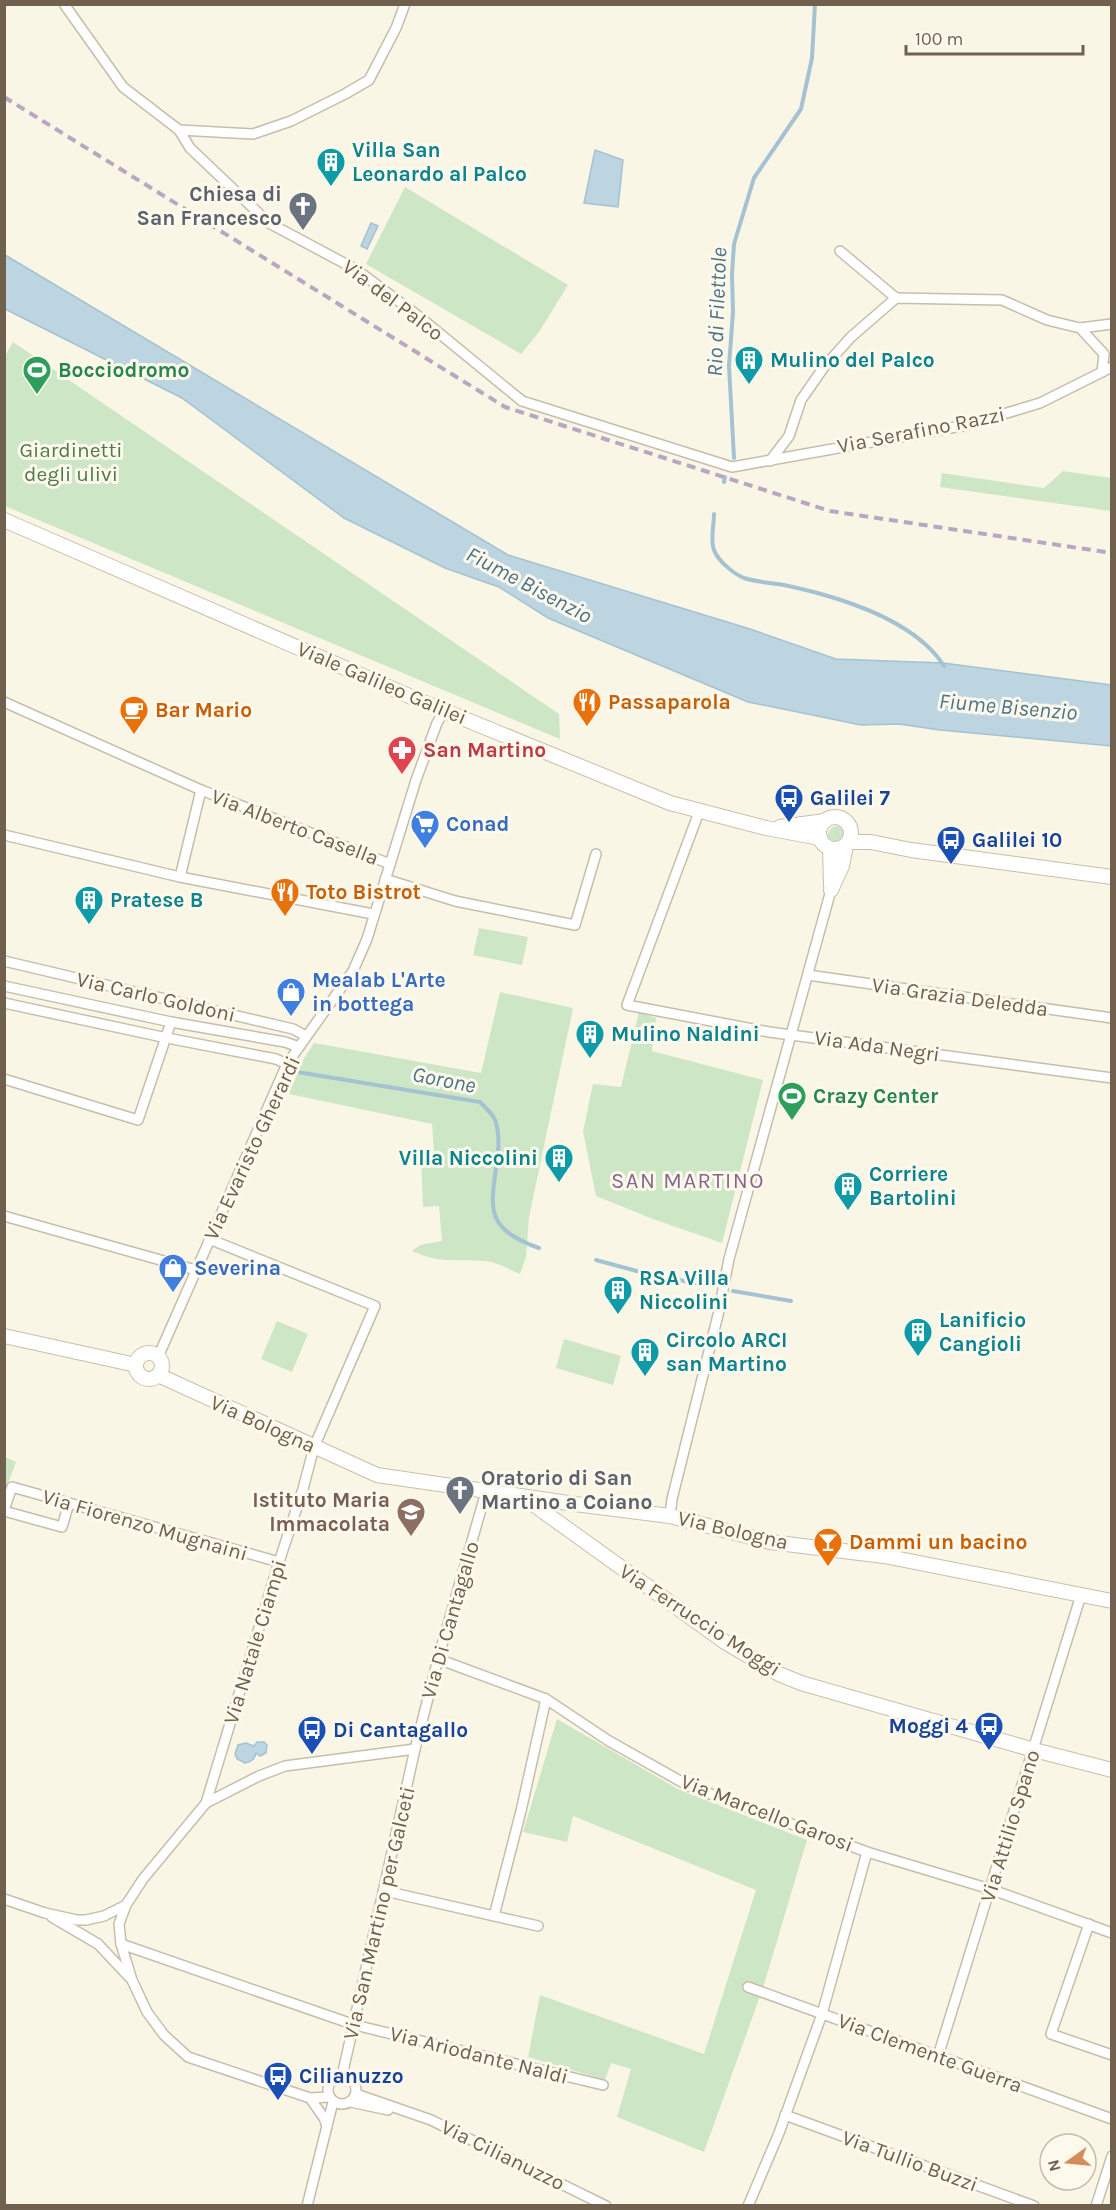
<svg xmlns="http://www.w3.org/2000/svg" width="1116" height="2210" font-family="Karla,sans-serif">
<rect width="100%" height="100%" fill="#faf6e6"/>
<g fill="#cde6c6">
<path d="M405,187L568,285L539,332L521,354L366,264Z"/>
<path d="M13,342L559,714L560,739L5,506V356Z"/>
<path d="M1063,471L1111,478V511L940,487L942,473L1044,488Z"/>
<circle cx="837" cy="835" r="9"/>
<path d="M479,928L528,937L522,965L473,955Z"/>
<path d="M500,992L573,1008L529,1217L526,1257L520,1274C510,1270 497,1262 485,1261C455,1258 443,1265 412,1251L420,1245L442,1241L439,1206L423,1207L421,1154L434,1153L432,1124L289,1094L303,1060L314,1043L481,1073Z"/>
<path d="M639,1012L656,1018L652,1051L763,1080L722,1243L653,1219L596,1196L583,1131L593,1084L621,1087Z"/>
<path d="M277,1321L308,1334L292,1372L261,1359Z"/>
<path d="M564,1339L621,1356L613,1385L556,1368Z"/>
<path d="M5,1457L16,1462L5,1492Z"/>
<path d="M557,1719L678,1789L807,1840L763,1988L704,2152L617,2117L631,2069L611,2063L605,2080L528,2057L540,1995L704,2054L756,1890L573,1816L567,1842L523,1832Z"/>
</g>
<g fill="#bdd5e1" stroke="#a4c2d2" stroke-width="1.5">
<path d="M595,150L623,160L618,207L584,203Z"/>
<path d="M371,223L378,226L367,249L361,246Z"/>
<path d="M5,255L508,555L750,629L836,659L943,663L1111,685V746L940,730L899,724L861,725L748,702L548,618L499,587L445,568L344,518L182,398L5,309Z"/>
<path d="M257,1742H264L267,1745L266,1753L260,1756L256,1753C254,1760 251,1762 245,1763L237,1759L235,1754L238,1745L246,1743L254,1746Z"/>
</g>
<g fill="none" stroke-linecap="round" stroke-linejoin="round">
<g stroke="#a4c2d2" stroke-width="4">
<path d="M734,458L729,366L733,312L732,274L734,244L754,178L801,109L812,58L815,4"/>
<path d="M724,482L725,477"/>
<path d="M714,514C714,525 710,540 714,550C718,561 734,574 744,578C756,582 771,583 784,585C836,596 914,619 944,666"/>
<path d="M297,1072L480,1102C484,1106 489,1111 493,1116C499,1126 499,1140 498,1152C492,1205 480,1227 539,1248"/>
<path d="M596,1260L644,1273L704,1285"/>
<path d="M733,1291L791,1301"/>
</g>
<g stroke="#c7bdac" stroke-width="12">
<g id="street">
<path d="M64,4L123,87L179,130"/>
<path d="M405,4L396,28L369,80L345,94L291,121L253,134L179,130L190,148L269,223L357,270L417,315L522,401L732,467L967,425L1040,403L1112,367"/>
<path d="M840,251L896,298"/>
<path d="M1080,328L1104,354L1102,372"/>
<path d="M770,461L789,436L801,400L824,367L851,337L896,298L1002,300L1047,320L1080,328L1112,324"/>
<path d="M4,702L201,790L390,864"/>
<path d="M699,812L627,1005L769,1032L1112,1078"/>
<path d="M4,835L180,877L373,914"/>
<path d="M180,877L201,790"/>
<path d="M385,879L455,901L575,925L596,854"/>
<path d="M4,961L293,1029L306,1036"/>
<path d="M808,975L1112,1018"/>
<path d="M4,986L171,1022L285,1042L299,1047"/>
<path d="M4,1003L167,1038L276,1059L287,1064"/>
<path d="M4,1079L138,1120L171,1022"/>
<path d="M4,1216L196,1270"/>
<path d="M158,1357L287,1064L353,971L367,939L416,780L437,723L444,711"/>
<path d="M4,1510L12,1487L279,1562"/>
<path d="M4,1511L62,1527L69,1503"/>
<path d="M670,1516L672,1499L718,1315L729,1259L831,890"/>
<path d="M438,1659L546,1699L609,1741L689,1786L867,1852L990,1889L1112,1933"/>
<path d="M206,1803L279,1562L303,1489L314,1447L375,1306L209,1239"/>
<path d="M385,1891L538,1926"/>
<path d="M4,1899L45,1913L77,1920H86L104,1916L126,1905L143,1879L206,1803L259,1776L285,1766L415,1749"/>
<path d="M126,1905L119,1924L121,1944L132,1980L147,2012L164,2035L188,2057L310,2098L330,2097"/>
<path d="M494,1916L521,1811L546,1699"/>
<path d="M52,1917L98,1944L130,1978"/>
<path d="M1089,1924L1051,2034L1112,2055"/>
<path d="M121,1944L355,2025L603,2085"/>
<path d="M748,1987L1112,2119"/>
<path d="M938,2056L1081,1595"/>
<path d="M342,2076L415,1749L438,1659L486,1492"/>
<circle cx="342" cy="2090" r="14"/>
<path d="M356,2094L431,2120L606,2206"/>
<path d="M310,2098L324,2118L327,2126"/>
<path d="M351,2102L388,2110"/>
<path d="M785,2115L1034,2206"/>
<path d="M307,2206L333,2102"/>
<path d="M748,2206L779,2133L822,2014L867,1852"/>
<path d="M1096,2206L1112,2156"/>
</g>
</g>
<g stroke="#cabeaa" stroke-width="16">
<g id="secondary">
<path d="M4,520L423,702L670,803L766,828L820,838"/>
<circle cx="835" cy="833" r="16"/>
<path d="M780,827L825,821"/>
<path d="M849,842H871L911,850L1112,877"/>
<path d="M830,849L831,885"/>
<path d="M831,890L842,866L846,845"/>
<path d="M4,1336L136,1365"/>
<circle cx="149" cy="1366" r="13"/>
<path d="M158,1375L377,1475L575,1504L670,1516L770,1542L884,1556L1112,1601"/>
<path d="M523,1497L725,1642L779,1674L801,1683L1034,1750L1112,1770"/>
</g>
</g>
<use href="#street" stroke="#fff" stroke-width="9"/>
<use href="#secondary" stroke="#fff" stroke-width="14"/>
<path stroke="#baa6c2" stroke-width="4" stroke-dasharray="9 6" stroke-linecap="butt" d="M4,97L505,407L830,511L1112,553"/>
</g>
<defs>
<g id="building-pin" transform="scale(1.5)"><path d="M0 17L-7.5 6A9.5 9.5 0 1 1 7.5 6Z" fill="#0f9aa8" stroke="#fdf9ec"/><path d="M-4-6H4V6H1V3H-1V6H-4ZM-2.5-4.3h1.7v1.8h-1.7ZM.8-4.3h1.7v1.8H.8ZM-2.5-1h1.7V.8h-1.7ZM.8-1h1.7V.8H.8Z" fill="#fff"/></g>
<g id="church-pin" transform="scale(1.5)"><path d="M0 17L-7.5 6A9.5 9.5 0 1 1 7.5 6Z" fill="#6b7280" stroke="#fdf9ec"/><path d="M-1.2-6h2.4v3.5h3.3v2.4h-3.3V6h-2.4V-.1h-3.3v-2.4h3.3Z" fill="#fff"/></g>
<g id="stadium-pin" transform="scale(1.5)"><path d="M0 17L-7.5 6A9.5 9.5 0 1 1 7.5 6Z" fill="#2e9e5b" stroke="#fdf9ec"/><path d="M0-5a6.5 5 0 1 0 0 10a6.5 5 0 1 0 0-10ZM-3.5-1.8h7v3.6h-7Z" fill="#fff"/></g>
<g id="restaurant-pin" transform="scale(1.5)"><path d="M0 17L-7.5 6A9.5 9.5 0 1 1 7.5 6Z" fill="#e8710a" stroke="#fdf9ec"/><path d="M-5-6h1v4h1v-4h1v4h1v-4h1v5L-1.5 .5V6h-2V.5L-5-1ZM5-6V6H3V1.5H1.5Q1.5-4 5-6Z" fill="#fff"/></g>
<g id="cafe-pin" transform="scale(1.5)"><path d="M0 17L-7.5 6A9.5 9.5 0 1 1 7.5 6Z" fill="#e8710a" stroke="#fdf9ec"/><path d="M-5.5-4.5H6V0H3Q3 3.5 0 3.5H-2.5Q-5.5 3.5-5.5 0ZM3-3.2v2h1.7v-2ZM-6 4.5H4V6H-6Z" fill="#fff"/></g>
<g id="pharmacy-pin" transform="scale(1.5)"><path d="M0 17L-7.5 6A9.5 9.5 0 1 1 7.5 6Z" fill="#e0444e" stroke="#fdf9ec"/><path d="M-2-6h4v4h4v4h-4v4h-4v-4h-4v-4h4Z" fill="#fff"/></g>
<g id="bus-pin" transform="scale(1.5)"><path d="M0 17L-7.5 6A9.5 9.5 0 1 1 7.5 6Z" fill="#1a4fb4" stroke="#fdf9ec"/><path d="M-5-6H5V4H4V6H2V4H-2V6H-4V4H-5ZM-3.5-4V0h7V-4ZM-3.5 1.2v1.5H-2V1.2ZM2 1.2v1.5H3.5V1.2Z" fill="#fff"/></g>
<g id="supermarket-pin" transform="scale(1.5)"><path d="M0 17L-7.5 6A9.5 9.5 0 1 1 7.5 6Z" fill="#3f7fe0" stroke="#fdf9ec"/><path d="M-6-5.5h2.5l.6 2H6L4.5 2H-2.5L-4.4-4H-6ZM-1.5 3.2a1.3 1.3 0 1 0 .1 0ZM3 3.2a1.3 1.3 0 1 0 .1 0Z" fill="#fff"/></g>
<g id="shop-pin" transform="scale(1.5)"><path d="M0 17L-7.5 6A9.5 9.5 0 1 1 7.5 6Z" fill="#3f7fe0" stroke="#fdf9ec"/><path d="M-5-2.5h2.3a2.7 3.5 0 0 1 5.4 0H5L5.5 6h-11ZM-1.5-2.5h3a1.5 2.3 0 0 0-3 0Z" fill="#fff"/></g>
<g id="school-pin" transform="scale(1.5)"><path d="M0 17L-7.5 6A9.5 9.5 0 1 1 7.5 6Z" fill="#8d6e63" stroke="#fdf9ec"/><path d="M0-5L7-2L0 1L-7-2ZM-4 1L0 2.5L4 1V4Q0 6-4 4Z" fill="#fff"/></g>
<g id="bar-pin" transform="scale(1.5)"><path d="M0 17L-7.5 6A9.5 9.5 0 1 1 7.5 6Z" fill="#e8710a" stroke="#fdf9ec"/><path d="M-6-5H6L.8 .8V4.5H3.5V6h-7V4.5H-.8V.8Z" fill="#fff"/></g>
</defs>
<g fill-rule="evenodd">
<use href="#building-pin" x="331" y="162"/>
<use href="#church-pin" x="303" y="206"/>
<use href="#building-pin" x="749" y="360"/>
<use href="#stadium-pin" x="37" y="370"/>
<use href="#restaurant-pin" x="587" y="702"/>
<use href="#cafe-pin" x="134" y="710"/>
<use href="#pharmacy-pin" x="402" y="750"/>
<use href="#bus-pin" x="789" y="798"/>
<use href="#supermarket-pin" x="425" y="824"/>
<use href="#bus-pin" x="951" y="840"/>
<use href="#restaurant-pin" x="285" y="892"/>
<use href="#building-pin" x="89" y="900"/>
<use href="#shop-pin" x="291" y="992"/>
<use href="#building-pin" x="590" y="1034"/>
<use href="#stadium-pin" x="792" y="1096"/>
<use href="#building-pin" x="559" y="1158"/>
<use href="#building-pin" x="848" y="1186"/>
<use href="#shop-pin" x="173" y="1268"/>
<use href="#building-pin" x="618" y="1290"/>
<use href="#building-pin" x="918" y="1332"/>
<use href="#building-pin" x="645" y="1352"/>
<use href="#church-pin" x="460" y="1490"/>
<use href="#school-pin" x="411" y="1512"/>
<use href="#bar-pin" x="828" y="1542"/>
<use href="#bus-pin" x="989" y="1726"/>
<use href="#bus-pin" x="312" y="1730"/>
<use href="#bus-pin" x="278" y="2076"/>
</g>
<g text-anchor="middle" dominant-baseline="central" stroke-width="6" stroke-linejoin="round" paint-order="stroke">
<g font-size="21" font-weight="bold" fill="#0d838f" stroke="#fdf9ec" text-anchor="start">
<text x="352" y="150">Villa San<tspan x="352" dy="24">Leonardo al Palco</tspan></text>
<text x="770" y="360">Mulino del Palco</text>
<text x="110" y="900">Pratese B</text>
<text x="611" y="1034">Mulino Naldini</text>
<text x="538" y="1158" text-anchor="end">Villa Niccolini</text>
<text x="869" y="1174">Corriere<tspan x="869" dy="24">Bartolini</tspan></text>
<text x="639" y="1278">RSA Villa<tspan x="639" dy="24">Niccolini</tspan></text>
<text x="939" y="1320">Lanificio<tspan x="939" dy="24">Cangioli</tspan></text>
<text x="666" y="1340">Circolo ARCI<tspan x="666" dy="24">san Martino</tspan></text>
</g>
<g font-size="21" font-weight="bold" fill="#5b616d" stroke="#fdf9ec" text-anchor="end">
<text x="282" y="194">Chiesa di<tspan x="282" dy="24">San Francesco</tspan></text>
<text x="481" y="1478" text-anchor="start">Oratorio di San<tspan x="481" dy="24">Martino a Coiano</tspan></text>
</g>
<g font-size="21" fill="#70604e" stroke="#fdf9ec">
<text transform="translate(393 300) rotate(37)">Via del Palco</text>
<text transform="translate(921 430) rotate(-11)">Via Serafino Razzi</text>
<text transform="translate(382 683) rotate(23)">Viale Galileo Galilei</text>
<text transform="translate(295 827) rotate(21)">Via Alberto Casella</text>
<text transform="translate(156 997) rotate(13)">Via Carlo Goldoni</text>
<text transform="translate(960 997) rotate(8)">Via Grazia Deledda</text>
<text transform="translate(877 1046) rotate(8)">Via Ada Negri</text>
<text transform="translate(252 1148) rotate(-65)">Via Evaristo Gherardi</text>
<text transform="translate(263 1424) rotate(24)">Via Bologna</text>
<text transform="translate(145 1525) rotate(16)">Via Fiorenzo Mugnaini</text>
<text transform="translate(733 1530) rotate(13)">Via Bologna</text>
<text transform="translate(450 1620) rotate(-74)">Via Di Cantagallo</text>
<text transform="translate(700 1620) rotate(33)">Via Ferruccio Moggi</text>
<text transform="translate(255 1642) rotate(-73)">Via Natale Ciampi</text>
<text transform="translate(767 1813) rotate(21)">Via Marcello Garosi</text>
<text transform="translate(1010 1826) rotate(-73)">Via Attilio Spano</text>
<text transform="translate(379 1913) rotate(-77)">Via San Martino per Galceti</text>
<text transform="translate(930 2053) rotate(20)">Via Clemente Guerra</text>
<text transform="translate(479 2055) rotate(14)">Via Ariodante Naldi</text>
<text transform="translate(503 2155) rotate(26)">Via Cilianuzzo</text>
<text transform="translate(910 2161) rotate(20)">Via Tullio Buzzi</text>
</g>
<g font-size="21" font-weight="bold" fill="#27864d" stroke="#fdf9ec" text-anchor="start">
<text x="58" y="370">Bocciodromo</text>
<text x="813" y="1096">Crazy Center</text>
</g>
<g font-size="21" fill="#507a4a" stroke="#fdf9ec">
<text x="71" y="450">Giardinetti<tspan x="71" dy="24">degli ulivi</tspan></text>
</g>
<g font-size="21" font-weight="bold" fill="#c56008" stroke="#fdf9ec" text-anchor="start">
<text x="608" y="702">Passaparola</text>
<text x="155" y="710">Bar Mario</text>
<text x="306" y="892">Toto Bistrot</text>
<text x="849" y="1542">Dammi un bacino</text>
</g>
<g font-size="21" font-weight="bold" fill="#be3a42" stroke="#fdf9ec" text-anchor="start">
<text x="423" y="750">San Martino</text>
</g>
<g font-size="21" font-weight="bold" fill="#164399" stroke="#fdf9ec" text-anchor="start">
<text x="810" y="798">Galilei 7</text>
<text x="972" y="840">Galilei 10</text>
<text x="968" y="1726" text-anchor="end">Moggi 4</text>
<text x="333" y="1730">Di Cantagallo</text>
<text x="299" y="2076">Cilianuzzo</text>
</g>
<g font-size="21" font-weight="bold" fill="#366cbe" stroke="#fdf9ec" text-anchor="start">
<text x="446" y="824">Conad</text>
<text x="312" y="980">Mealab L'Arte<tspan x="312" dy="24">in bottega</tspan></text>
<text x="194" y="1268">Severina</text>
</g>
<g font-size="21" font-weight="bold" fill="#785e54" stroke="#fdf9ec" text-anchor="end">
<text x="390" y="1500">Istituto Maria<tspan x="390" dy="24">Immacolata</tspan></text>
</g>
<g font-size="22" font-style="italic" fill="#4d7388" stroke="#fdf9ec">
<text transform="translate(717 312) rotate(-88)">Rio di Filettole</text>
<text transform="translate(529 585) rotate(28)">Fiume Bisenzio</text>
<text transform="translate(1008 707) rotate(5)">Fiume Bisenzio</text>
<text transform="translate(444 1080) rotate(11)">Gorone</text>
</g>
<g font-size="22" letter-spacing="1.5" fill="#87668c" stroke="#fdf9ec">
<text x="688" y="1181">SAN MARTINO</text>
</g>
</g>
<rect width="1116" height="2210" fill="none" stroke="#70604e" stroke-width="12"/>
<g transform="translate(1068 2162) rotate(255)"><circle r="28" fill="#fdf9ec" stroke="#c5bcad" stroke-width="1.5"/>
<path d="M0-4.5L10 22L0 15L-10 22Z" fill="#d68c59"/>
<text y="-9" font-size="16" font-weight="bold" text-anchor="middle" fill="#70604e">N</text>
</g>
<path d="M906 45v9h177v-9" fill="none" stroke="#70604e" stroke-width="3"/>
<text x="915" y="45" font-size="18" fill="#70604e" stroke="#fdf9ec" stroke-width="4.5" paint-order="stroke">100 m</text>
</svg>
